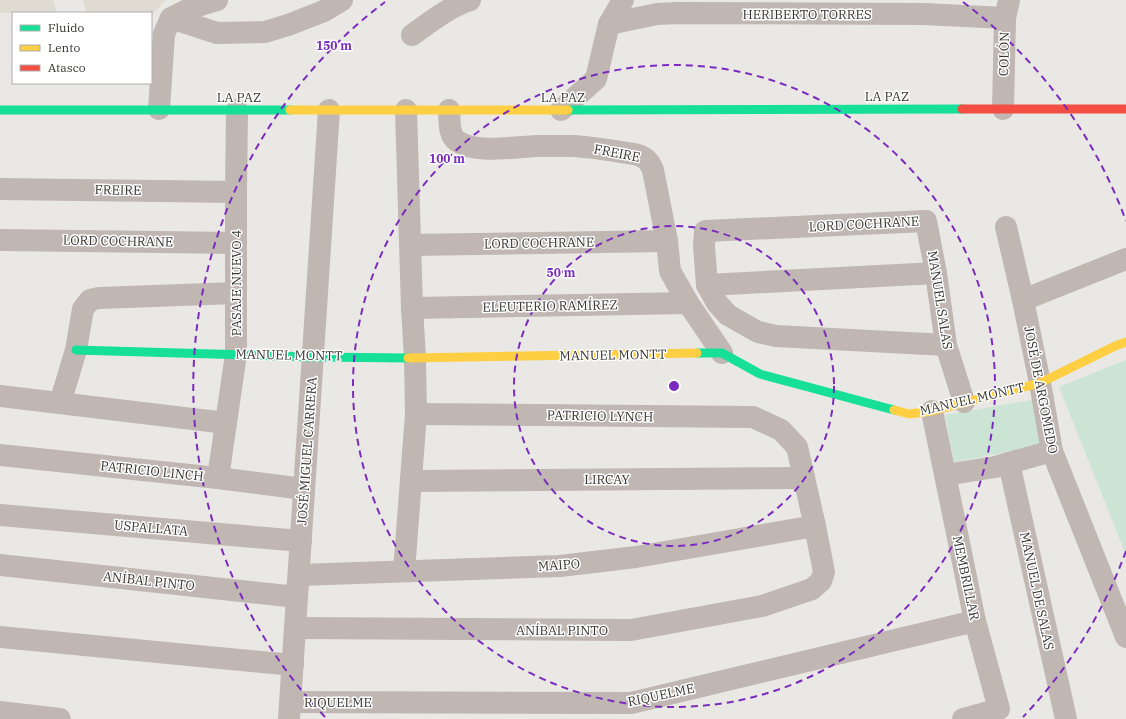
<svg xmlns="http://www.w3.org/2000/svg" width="1126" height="719" font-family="'IBM Plex Serif',serif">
<rect width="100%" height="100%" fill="#eae8e5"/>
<g fill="#dfdad2">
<path d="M0,0H53L57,13H0Z"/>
<path d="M83,0H166L151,15V13H87Z"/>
</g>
<g fill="#cbe4d4">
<path d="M1126,360V555L1059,387Z"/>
<path d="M1037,399L1045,445L954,462L945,415Z"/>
</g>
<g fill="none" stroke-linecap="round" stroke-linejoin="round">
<g stroke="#c0b6b2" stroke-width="22">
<path d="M171,18L217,33L265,32L288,25L324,11L342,0"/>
<path d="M609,24L657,14L677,13L924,14L1005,18"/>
<path d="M412,35C430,22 449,7 470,0"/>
<path d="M159,109L164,34L171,18L191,8L217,0"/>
<path d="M1003,109L1005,18L1009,0"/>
<path d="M449,110C450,120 448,135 457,141C475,154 515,147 536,146C548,146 560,146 573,146C593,147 614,151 634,154C644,156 649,160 653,170L667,241L670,271L688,303L722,353"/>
<path d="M561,110L596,79L609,24L623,0"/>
<path d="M0,189L236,192"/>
<path d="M1006,227L1023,300L1040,383L1052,451L1126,637"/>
<path d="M0,240L236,243"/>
<path d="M411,245L667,241"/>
<path d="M707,285L936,273"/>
<path d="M1023,300L1126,259"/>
<path d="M412,308L688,303"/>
<path d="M946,345L776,336L758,332L728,315L717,303L707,285L704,246L705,231L926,221L936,273L946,345L964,402"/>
<path d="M0,396L226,423"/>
<path d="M60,403L76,350L83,309L90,300L99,298L236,293"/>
<path d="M932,411L975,621L999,709L963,719"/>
<path d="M0,455L218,478L304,489"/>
<path d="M1009,463L1066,719"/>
<path d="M945,475L995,467L1052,451"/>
<path d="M218,478L236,354V192L237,110"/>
<path d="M411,481L804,478"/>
<path d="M0,515L301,541"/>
<path d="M0,565L297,597"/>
<path d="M404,571L416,414L415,358L412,308L406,110"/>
<path d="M299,575L560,566L636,557L815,526"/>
<path d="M295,628L631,630L762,606L812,589L821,581L824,572L815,526L797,447L781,430L753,417L416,414"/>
<path d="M0,637L293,665"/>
<path d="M291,702L631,703L975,621"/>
<path d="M0,712L60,719"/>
<path d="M289,719L329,110"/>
</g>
<g stroke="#16e098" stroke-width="9">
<path d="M0,110H290"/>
<path d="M568,110L962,109"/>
<path d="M76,350L313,357L408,358"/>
<path d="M697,353H722L760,374L894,410"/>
</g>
<g stroke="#ffcf43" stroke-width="9">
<path d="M290,110H568"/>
<path d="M408,358L697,353"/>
<path d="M894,410L909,414L932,411L1040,383L1115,346L1126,342"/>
</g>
<path stroke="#f24e42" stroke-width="9" d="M962,109H1126"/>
</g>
<g fill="none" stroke="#7b2cbf" stroke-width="2" stroke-dasharray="7 5">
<circle cx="674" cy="386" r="160"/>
<circle cx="674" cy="386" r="321"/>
<path d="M1126 551A481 481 0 0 1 1023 717M325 717A481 481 0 0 1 385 2M963 2A481 481 0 0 1 1126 221"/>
</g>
<g text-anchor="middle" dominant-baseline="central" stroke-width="3" stroke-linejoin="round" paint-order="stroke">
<g font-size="13" fill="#353432" stroke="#fff">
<text x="807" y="14">HERIBERTO TORRES</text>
<text transform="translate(1004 54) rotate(-89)">COLÓN</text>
<text x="887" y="96">LA PAZ</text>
<text x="239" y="97">LA PAZ</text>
<text x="563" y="97">LA PAZ</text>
<text transform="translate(617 153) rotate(11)">FREIRE</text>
<text transform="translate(118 190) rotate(1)">FREIRE</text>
<text transform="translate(864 224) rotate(-3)">LORD COCHRANE</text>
<text transform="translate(118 241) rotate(1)">LORD COCHRANE</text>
<text transform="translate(539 243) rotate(-1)">LORD COCHRANE</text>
<text transform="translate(236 283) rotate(-90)">PASAJE NUEVO 4</text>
<text transform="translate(940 300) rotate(81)">MANUEL SALAS</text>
<text transform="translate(550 306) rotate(-1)">ELEUTERIO RAMÍREZ</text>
<text transform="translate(289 355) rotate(1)">MANUEL MONTT</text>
<text transform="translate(613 355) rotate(-1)">MANUEL MONTT</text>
<text transform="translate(1041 390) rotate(79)">JOSÉ DE ARGOMEDO</text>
<text transform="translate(972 399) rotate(-13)">MANUEL MONTT</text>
<text transform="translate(600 416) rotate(1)">PATRICIO LYNCH</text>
<text transform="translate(307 451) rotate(-86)">JOSÉ MIGUEL CARRERA</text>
<text transform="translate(152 471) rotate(6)">PATRICIO LINCH</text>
<text x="607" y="479">LIRCAY</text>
<text transform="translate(151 528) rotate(5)">USPALLATA</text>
<text transform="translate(559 565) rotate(-4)">MAIPO</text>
<text transform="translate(966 578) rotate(78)">MEMBRILLAR</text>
<text transform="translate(149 581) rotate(6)">ANÍBAL PINTO</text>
<text transform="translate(1037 591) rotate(78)">MANUEL DE SALAS</text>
<text x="562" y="630">ANÍBAL PINTO</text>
<text transform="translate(661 695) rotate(-12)">RIQUELME</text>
<text x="338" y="702">RIQUELME</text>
</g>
</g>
<circle cx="674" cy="386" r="6" fill="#7b2cbf" stroke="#fff" stroke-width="2"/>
<g font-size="12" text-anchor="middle" font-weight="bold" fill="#7b2cbf" stroke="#fff" stroke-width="3" stroke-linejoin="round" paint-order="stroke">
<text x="334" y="50">150 m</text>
<text x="447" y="163">100 m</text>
<text x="561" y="277">50 m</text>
</g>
<rect x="12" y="12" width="140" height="72" fill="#ffffff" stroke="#aeaead"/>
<rect x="20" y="25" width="20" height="6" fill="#16e098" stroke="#aeaead"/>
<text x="48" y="32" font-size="12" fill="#353432">Fluido</text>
<rect x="20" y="45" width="20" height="6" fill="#ffcf43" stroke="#aeaead"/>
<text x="48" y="52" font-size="12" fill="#353432">Lento</text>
<rect x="20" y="65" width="20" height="6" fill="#f24e42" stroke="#aeaead"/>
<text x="48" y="72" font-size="12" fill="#353432">Atasco</text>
</svg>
